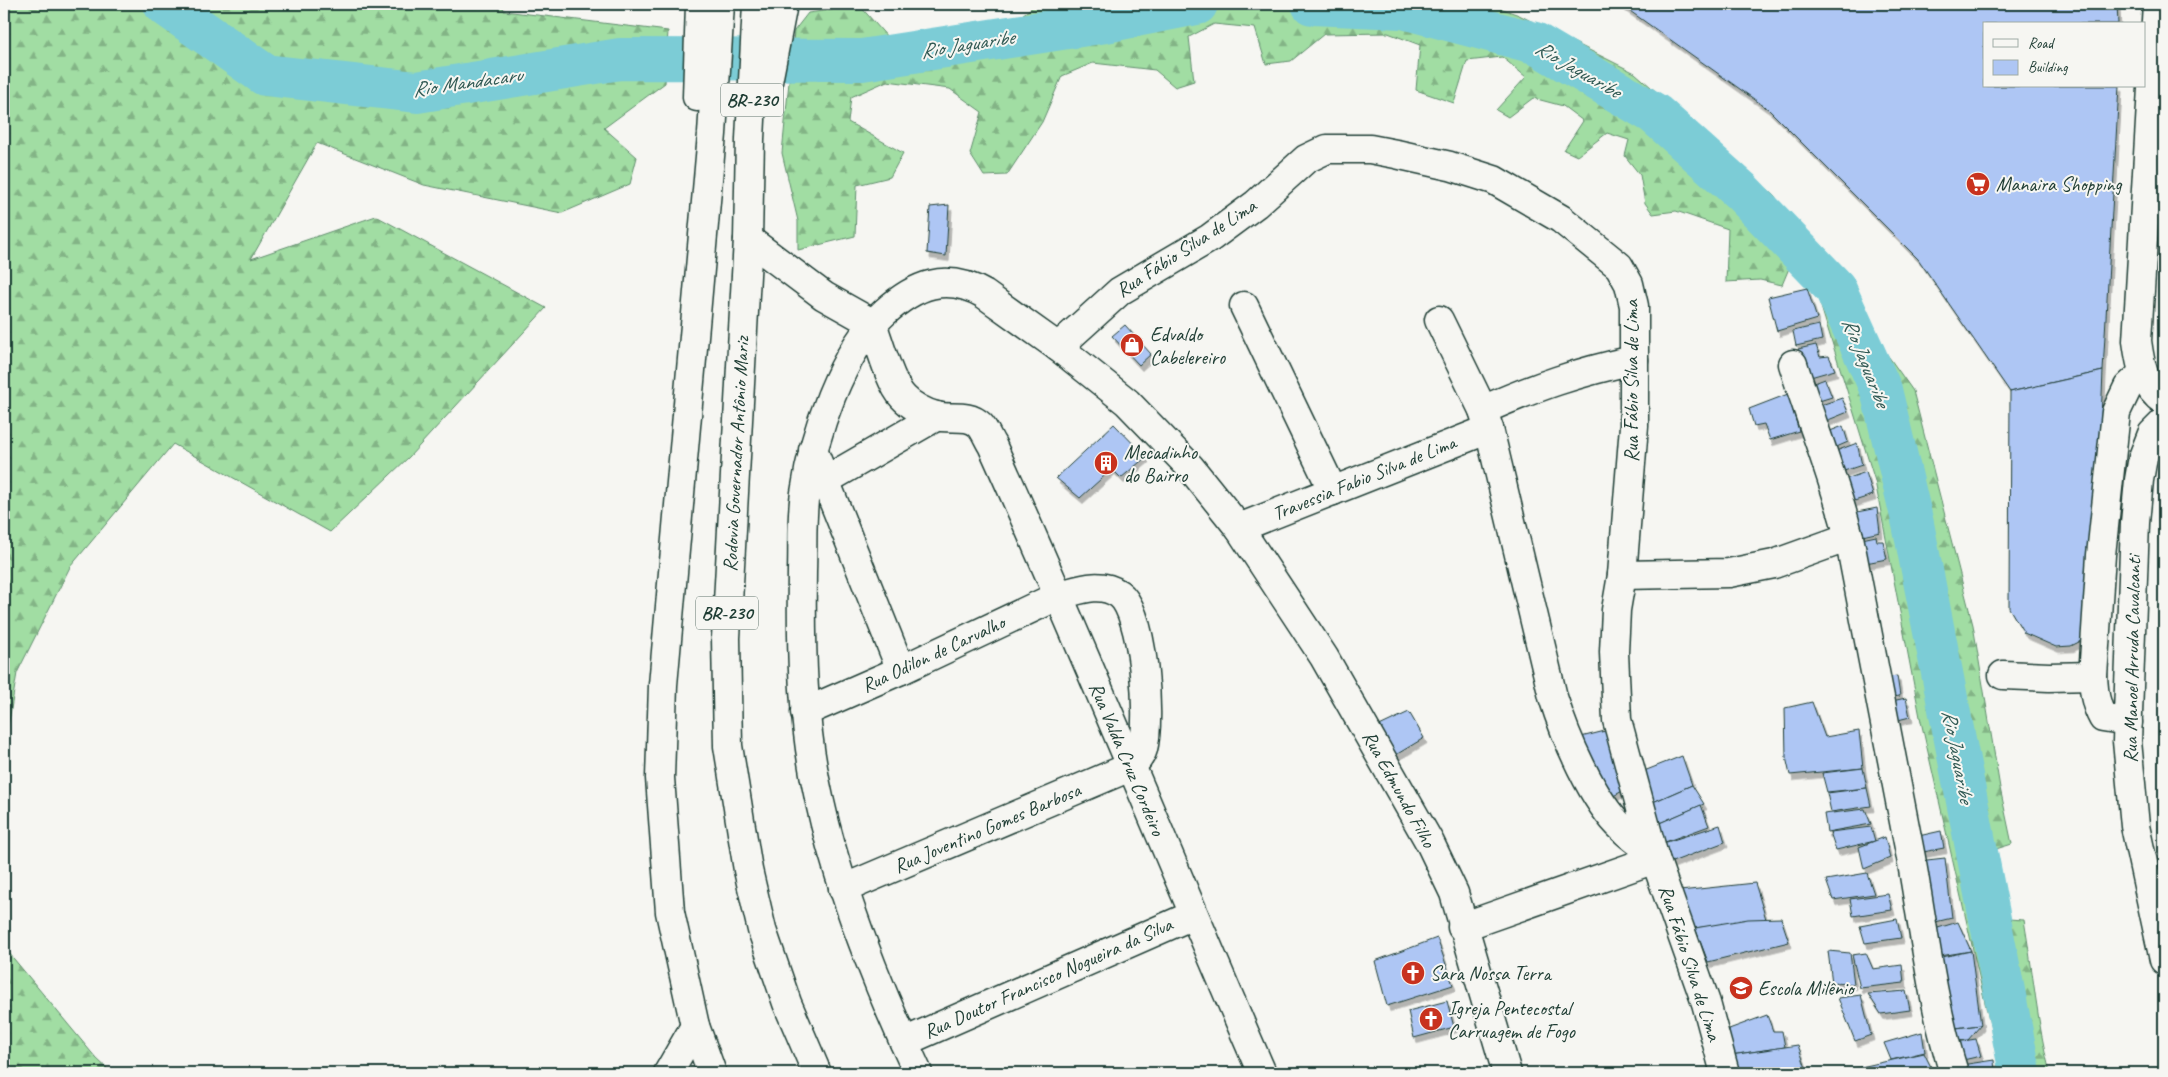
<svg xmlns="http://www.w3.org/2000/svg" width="2168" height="1077" font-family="Caveat,sans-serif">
<defs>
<pattern id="forest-firs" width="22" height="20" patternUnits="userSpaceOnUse" patternTransform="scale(1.25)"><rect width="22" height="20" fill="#a1dda3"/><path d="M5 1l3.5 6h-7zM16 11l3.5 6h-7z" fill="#83b486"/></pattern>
<filter id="shadow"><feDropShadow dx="3" dy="5.5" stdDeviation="0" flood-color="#0004"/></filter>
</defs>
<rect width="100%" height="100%" fill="#f6f6f2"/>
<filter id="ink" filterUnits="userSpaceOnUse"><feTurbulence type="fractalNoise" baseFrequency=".02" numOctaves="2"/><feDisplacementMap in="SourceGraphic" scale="10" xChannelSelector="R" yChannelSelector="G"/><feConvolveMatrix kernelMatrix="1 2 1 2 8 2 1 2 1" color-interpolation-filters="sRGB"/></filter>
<g filter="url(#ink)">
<g fill="url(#forest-firs)" stroke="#608d6c">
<path d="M4,4H503L504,11L668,31L665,83L604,128L637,157L630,184L562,213L424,185L317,143L251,259L376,216L546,308L409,457L330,532L173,444L70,567L17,673L4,751Z"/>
<path d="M1037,4H1489L1519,15L1635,73L1774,195L1913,391L1973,625L2000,788L2012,844L1996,849L2008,919L2024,920C2033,971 2037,1023 2050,1073H2001L1920,717L1875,481L1818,297L1792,261L1782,285L1760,280L1726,282L1728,229L1676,211L1653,214L1645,203L1640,175L1625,156L1629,140L1607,133L1577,156L1564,150L1583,121L1563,106L1533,98L1508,117L1496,110L1526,77L1502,57L1467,61L1454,103L1416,90L1420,45L1388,33L1324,34L1291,61L1266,64L1255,28L1214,24L1189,37L1194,81L1175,87L1155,70L1093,63L1062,76L1042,122L1007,175L984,176L970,154L982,112L950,89L887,81L851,97L848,122L903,153L890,177L857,185L855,236L798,250V221L782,153L794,31L808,13L860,6L896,47L1004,28Z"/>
<path d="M4,947L96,1058L112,1073H4Z"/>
</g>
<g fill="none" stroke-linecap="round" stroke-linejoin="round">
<g stroke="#7bccd6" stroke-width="42">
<path d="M164,4L265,75L417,92L620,59L862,60L1106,22L1197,4"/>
<path d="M1312,4L1403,8L1535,43L1655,114L1741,191L1835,288L1881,390L1913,524L2020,1073"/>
</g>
</g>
<g fill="#aec6f4" stroke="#1f3d34" filter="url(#shadow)">
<path d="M1620,4H2117L2118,24H1984V86H2119L2103,371L2010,392L1918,259L1768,109Z"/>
<path d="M949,205L946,256L927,253L930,207Z"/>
<path d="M1807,288L1817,319L1777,331L1768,297Z"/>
<path d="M1125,325L1151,354L1139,365L1112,336Z"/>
<path d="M1819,325L1822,340L1796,346L1793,331Z"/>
<path d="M1816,345L1820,357L1829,356L1835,370L1807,378L1798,349Z"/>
<path d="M2103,371L2093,617L2083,640L2071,646L2056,647L2024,633L2009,608L2010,392Z"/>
<path d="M1825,379L1832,397L1816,402L1809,385Z"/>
<path d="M1788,394L1799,431L1770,440L1764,424L1754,426L1749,409Z"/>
<path d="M1842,398L1848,412L1821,423L1815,407Z"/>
<path d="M1114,424L1146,457L1121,478L1112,469L1080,498L1056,478Z"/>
<path d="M1843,426L1848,442L1832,449L1825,433Z"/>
<path d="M1857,443L1862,465L1841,472L1836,451Z"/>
<path d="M1866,472L1873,495L1848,503L1843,480Z"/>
<path d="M1877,508L1880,532L1858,537L1852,513Z"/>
<path d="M1876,536L1877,541H1883L1887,559L1860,564L1857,540Z"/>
<path d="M1897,676L1900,696L1884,698L1882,678Z"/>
<path d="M1906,698L1910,717L1890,722L1887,702Z"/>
<path d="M1812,702L1825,737L1859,731L1863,768L1790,775L1786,757L1785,708Z"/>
<path d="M1409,712L1424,738L1389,759L1371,730Z"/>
<path d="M1613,729L1626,789L1608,799L1573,739Z"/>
<path d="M1682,756L1692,785L1644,806L1634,775Z"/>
<path d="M1863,768L1867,788L1827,792L1822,773Z"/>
<path d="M1692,785L1704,804L1648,828L1644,806Z"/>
<path d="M1867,788L1871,806L1831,812L1827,793Z"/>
<path d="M1701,805L1709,826L1657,845L1648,828Z"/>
<path d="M1865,809L1871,824L1827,832L1824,814Z"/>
<path d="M1720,825L1725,842L1664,865L1657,845Z"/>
<path d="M1871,827L1875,841L1836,850L1830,832Z"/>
<path d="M1941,831L1944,848L1918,853L1914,837Z"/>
<path d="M1885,837L1890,858L1864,869L1859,847Z"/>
<path d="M1945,858L1952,918L1927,924L1918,861Z"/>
<path d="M1867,873L1874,894L1833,900L1826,880Z"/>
<path d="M1755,883L1766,919L1695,928L1680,891Z"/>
<path d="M1888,894L1892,910L1853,916L1850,899Z"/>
<path d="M1781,918L1789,942L1708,962L1695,928L1748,919Z"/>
<path d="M1897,919L1901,938L1865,943L1860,926Z"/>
<path d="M1958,922L1971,951L1934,957L1931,930Z"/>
<path d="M1437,938L1453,985L1387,1006L1375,961Z"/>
<path d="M1828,951L1850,953L1854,984L1832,983Z"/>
<path d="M1971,951L1981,1025L1955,1028L1942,957Z"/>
<path d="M1866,953L1873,969L1902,965L1904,983L1860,988L1852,955Z"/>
<path d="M1906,991L1910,1010L1881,1014L1868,994Z"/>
<path d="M1861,995L1871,1035L1855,1041L1838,998Z"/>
<path d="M1447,1001L1454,1027L1414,1038L1408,1011Z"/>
<path d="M1767,1015L1773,1031H1782L1785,1047L1731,1055L1729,1029Z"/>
<path d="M1981,1025L1968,1040L1949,1041L1948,1029Z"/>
<path d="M1922,1032L1925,1052L1891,1060L1884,1043Z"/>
<path d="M1976,1039L1981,1056L1954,1062L1950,1043Z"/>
<path d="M1798,1045L1807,1071L1799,1073H1738L1731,1055Z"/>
<path d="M1924,1053L1931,1067L1908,1073H1853L1852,1069Z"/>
<path d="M1994,1060L1995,1073H1963L1961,1065Z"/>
</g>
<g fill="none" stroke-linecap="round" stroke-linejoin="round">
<g stroke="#1f3d34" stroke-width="31">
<g id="minor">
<path d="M748,239L824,296L872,323"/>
<path d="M1244,306L1333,491"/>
<path d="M1439,320L1483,410L1489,429L1553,697C1565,736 1593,802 1623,829C1632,838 1643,845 1653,853"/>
<path d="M872,323C879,342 890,384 903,397C911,406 925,413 936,416C950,420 968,413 980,425C985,430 988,439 992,445C1086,653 1171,864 1262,1073"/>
<path d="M1058,347L1120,291L1210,238L1256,204L1306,159L1327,149H1370L1396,154L1450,166L1494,180L1561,219L1619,266L1629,284L1634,306V426L1622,575L1616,610L1614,652L1617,720L1653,853L1706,1003L1725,1073"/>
<path d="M1793,364C1811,422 1834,478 1849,537C1870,644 1891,751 1911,858C1924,930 1932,1003 1954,1073"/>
<path d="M1483,410C1535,387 1578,372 1634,360"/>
<path d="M2164,422L2152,434L2143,457L2139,480L2135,523L2127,741L2135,826L2164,960"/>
<path d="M813,450L901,670"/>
<path d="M826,480L937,416"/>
<path d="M1239,528L1489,429"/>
<path d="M1622,575L1729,573L1774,564L1849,537"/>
<path d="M2003,675L2049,677L2093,676"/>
<path d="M805,712L901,670L1060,595C1079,590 1100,581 1119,594C1144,612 1151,719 1143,749C1141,756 1136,762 1130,767L843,889"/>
<path d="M2128,722L2103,718C2095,704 2094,692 2093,676L2101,555L2116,412L2128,387L2143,373"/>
<path d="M1462,927L1655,859"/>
<path d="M904,1042L1193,915"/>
<path d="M668,1073L695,1026"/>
<path d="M918,1073C878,987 839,891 819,798C802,724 801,647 802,571C803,545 801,518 805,493C813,436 841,351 885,312C915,285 946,272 984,294L1058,347L1127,402L1190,467L1239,528L1324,657L1430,843L1454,893L1507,1073"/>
</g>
</g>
<g stroke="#1f3d34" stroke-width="31">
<path id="major" d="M2157,4L2137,341C2140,363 2144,388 2164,401"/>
</g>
<g stroke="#1f3d34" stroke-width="31">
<g id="highway">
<path d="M757,4L750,139L748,239L726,638L728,746L748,870L762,930L787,1003L817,1073"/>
<path d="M766,92L783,4"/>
<path d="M697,97L700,4"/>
<path d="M712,1073L695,1026L670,912L660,778L663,685L712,134L720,4"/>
</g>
</g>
<use href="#minor" stroke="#f6f6f2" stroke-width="28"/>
<use href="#major" stroke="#f6f6f2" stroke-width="28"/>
<use href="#highway" stroke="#f6f6f2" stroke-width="28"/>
</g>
</g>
<defs>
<g id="supermarket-disc" transform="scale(1.25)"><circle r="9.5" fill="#c8321e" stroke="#f6f6f2"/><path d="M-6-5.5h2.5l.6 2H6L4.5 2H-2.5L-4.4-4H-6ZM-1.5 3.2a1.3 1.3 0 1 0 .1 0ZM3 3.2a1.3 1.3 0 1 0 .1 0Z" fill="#fff"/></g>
<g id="shop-disc" transform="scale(1.25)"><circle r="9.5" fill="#c8321e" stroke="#f6f6f2"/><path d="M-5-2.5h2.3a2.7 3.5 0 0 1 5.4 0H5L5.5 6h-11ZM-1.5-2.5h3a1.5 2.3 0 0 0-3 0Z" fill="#fff"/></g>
<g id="building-disc" transform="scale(1.25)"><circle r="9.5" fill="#c8321e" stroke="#f6f6f2"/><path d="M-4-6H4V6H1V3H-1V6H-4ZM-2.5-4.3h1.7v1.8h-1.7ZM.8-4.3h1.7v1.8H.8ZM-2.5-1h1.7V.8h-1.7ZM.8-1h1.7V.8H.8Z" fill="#fff"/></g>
<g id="church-disc" transform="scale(1.25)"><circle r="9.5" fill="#c8321e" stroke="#f6f6f2"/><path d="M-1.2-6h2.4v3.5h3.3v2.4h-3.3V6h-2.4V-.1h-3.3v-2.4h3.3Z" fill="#fff"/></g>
<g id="school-disc" transform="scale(1.25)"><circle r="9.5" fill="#c8321e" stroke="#f6f6f2"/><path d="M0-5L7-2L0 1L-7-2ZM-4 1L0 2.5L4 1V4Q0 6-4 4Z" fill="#fff"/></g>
</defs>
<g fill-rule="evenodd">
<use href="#supermarket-disc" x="1978" y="184"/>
<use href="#shop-disc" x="1132" y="345"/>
<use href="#building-disc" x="1106" y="463"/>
<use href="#church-disc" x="1413" y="973"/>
<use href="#school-disc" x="1741" y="988"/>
<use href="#church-disc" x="1431" y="1019"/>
</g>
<g text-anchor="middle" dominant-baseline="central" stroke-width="4" stroke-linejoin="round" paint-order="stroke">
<g fill="#f6f6f2" stroke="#60746d" stroke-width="1">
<rect x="721" y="83.5" width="62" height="33" rx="4"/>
<rect x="696" y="596.5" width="62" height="33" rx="4"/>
</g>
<g font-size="19" font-weight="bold" fill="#1f3d34">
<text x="752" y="100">BR-230</text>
<text x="727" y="613">BR-230</text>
</g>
<g font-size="20" fill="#1f3d34" stroke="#f6f6f2" text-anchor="start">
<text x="1996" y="184">Manaira Shopping</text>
<text x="1150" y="334">Edvaldo<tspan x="1150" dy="23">Cabelereiro</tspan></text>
<text x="1124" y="452">Mecadinho<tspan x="1124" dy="23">do Bairro</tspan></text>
<text x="1430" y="973">Sara Nossa Terra</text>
<text x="1758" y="988">Escola Milênio</text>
<text x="1448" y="1008">Igreja Pentecostal<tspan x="1448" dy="23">Carruagem de Fogo</tspan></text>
</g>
<g font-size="20" fill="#1f3d34" stroke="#f6f6f2">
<text transform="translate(1186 248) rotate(-33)">Rua Fábio Silva de Lima</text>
<text transform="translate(1631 381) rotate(-90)">Rua Fábio Silva de Lima</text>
<text transform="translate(736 454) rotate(-87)">Rodovia Governador Antônio Mariz</text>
<text transform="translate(1364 478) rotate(-22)">Travessia Fabio Silva de Lima</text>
<text transform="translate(933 654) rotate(-25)">Rua Odilon de Carvalho</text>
<text transform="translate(2132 659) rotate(-89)">Rua Manoel Arruda Cavalcanti</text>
<text transform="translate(1127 759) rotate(67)">Rua Valda Cruz Cordeiro</text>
<text transform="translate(1399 789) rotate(61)">Rua Edmundo Filho</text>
<text transform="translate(987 828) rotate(-23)">Rua Joventino Gomes Barbosa</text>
<text transform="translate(1690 963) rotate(72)">Rua Fábio Silva de Lima</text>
<text transform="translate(1048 978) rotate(-24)">Rua Doutor Francisco Nogueira da Silva</text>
</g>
<g font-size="21" font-style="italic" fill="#315a54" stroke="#f6f6f2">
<text transform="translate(967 44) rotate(-9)">Rio Jaguaribe</text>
<text transform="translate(1578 69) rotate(30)">Rio Jaguaribe</text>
<text transform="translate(467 82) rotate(-8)">Rio Mandacaru</text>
<text transform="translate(1866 362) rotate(68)">Rio Jaguaribe</text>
<text transform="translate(1958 756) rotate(79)">Rio Jaguaribe</text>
</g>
</g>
<rect width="2168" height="1077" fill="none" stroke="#f6f6f2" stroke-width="20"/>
<rect x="10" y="10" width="2148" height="1057" fill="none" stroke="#1f3d34" stroke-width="2" filter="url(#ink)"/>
<rect x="1983" y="22" width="162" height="65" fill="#f6f6f2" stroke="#a0aca6"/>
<rect x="1993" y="39" width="25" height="8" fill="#f6f6f2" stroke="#a0aca6"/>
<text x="2028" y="48" font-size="15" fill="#1f3d34">Road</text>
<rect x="1993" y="60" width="25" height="15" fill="#aec6f4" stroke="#a0aca6"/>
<text x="2028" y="72" font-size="15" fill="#1f3d34">Building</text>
</svg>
